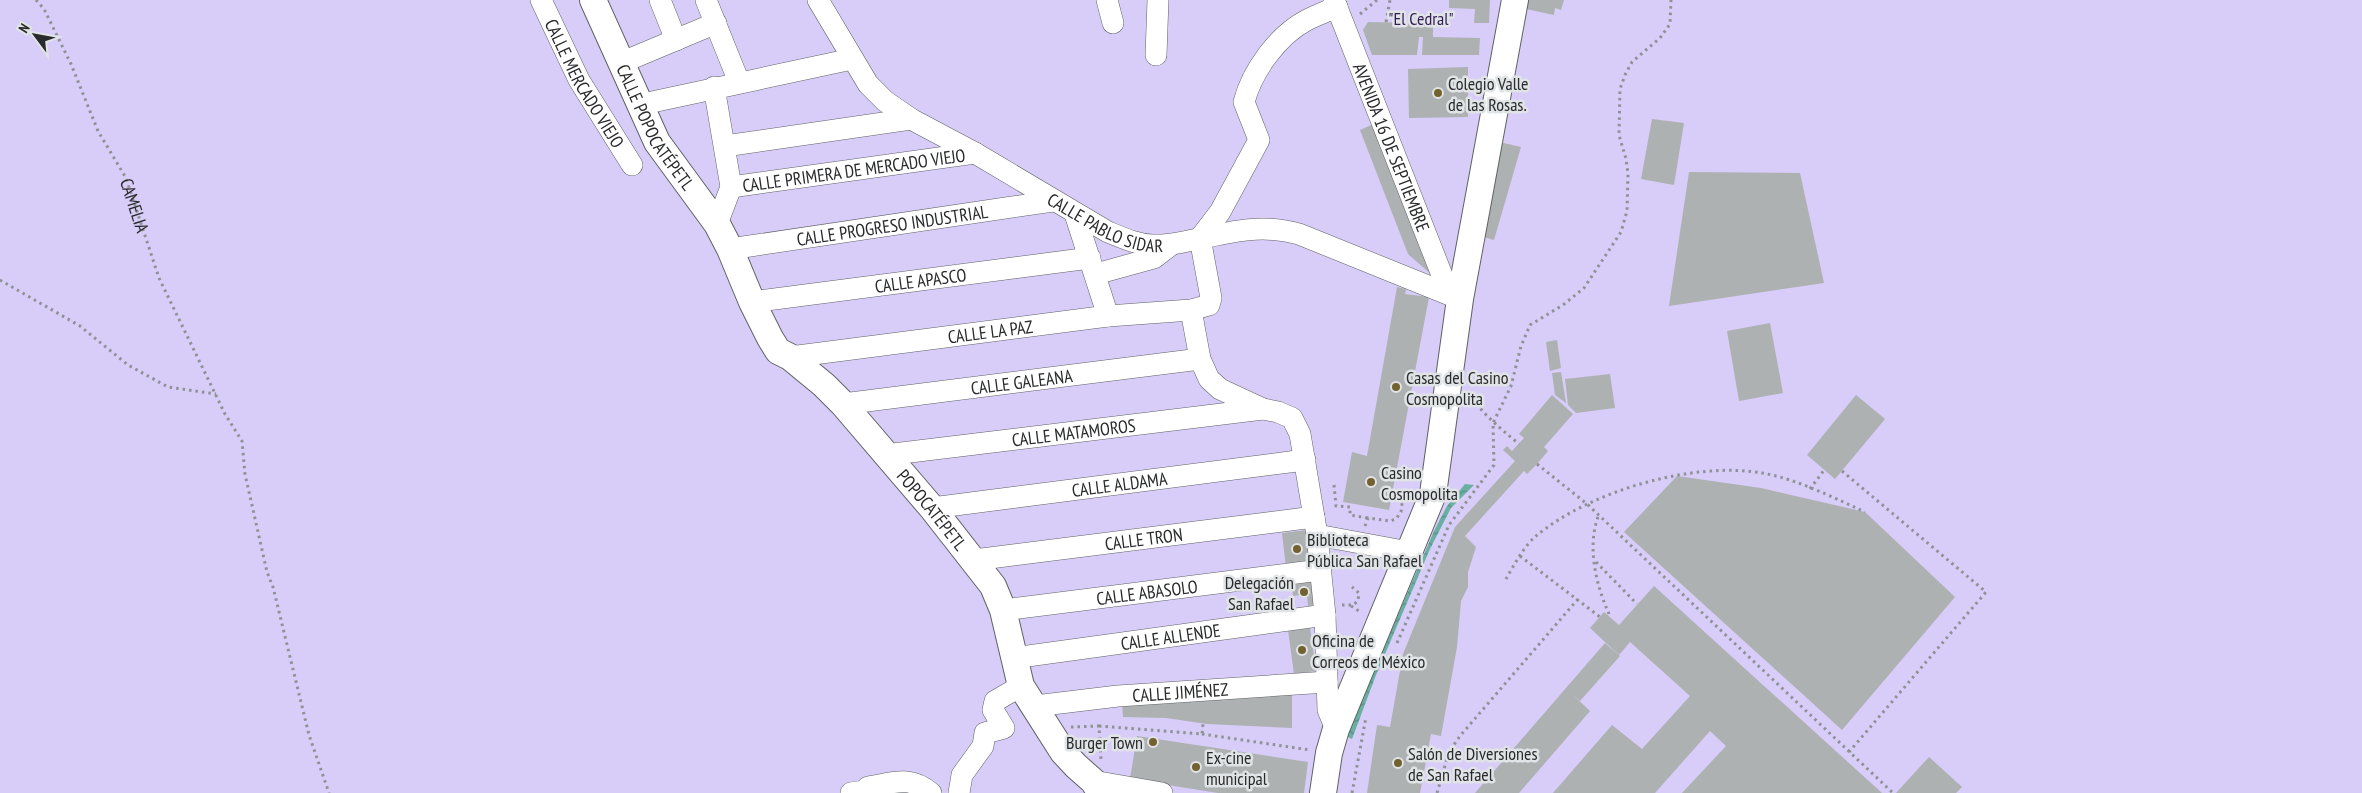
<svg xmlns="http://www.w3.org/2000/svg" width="2362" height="793" font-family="'PT Sans Narrow',sans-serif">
<defs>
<pattern id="water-waves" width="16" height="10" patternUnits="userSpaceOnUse" patternTransform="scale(1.25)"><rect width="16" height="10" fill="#68b0a1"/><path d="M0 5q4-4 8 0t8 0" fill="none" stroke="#568f83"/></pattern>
</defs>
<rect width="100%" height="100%" fill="#e0e4e6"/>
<rect fill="#d8ccf8" x="0" y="0" width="2362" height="793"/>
<path fill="url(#water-waves)" d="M1465,484L1474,485L1451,508L1430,549L1376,675L1352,739L1346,736L1434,531L1447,506Z"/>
<g fill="#adb1b2">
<path d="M1449,0H1490L1489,23H1474L1475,9L1449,8Z"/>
<path d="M1528,0H1564L1561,10L1555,8L1554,15L1526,9Z"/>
<path d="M1433,14V37L1480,38L1479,55H1422L1423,37H1419L1417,55H1372L1363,30L1368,22L1417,23V15Z"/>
<path d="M1468,67V117L1409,118L1408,69Z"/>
<path d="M1652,119L1684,123L1674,185L1641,179Z"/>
<path d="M1378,122L1433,276L1408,254L1360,130Z"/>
<path d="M1495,141L1521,147L1494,240L1477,235Z"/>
<path d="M1689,172L1800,173L1824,283L1669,306Z"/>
<path d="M1397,287L1406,289L1405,294L1429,297L1389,510L1343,502L1352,452L1367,456Z"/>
<path d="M1770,323L1783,393L1739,401L1727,331Z"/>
<path d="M1557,340L1561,368L1550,371L1546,342Z"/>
<path d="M1561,372L1566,403L1555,395L1552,373Z"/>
<path d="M1610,374L1615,408L1576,413L1568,405L1565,379Z"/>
<path d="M1552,395L1573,414L1544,447L1548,451L1537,464L1527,474L1524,471L1465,536L1476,547L1468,572V587L1461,601L1457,647L1441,736L1431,734L1420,793H1367L1377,725L1390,727L1403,654L1455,527L1515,461L1503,450L1507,446L1512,451L1524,438L1519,434Z"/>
<path d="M1856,395L1885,419L1835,479L1807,455Z"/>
<path d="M1677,476L1761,488L1865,512L1955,597L1842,730L1624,532Z"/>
<path d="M1307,530L1312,565L1286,568L1282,533Z"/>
<path d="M1311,577L1314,605L1308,606L1307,594L1293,596L1291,579Z"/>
<path d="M1654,586L1882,793H1682L1726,746L1710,731L1655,793H1553L1612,725L1642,749L1690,696L1630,642L1619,655L1590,628L1604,612L1619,625Z"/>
<path d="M1310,627L1316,671L1294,674L1288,630Z"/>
<path d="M1605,643L1620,656L1580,701L1572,694L1590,711L1519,793H1475Z"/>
<path d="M1292,693V728L1207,724L1166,718L1123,717L1122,701Z"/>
<path d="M1137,736L1308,762L1304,793H1218L1130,779Z"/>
<path d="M1929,757L1962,787L1956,793H1896Z"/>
</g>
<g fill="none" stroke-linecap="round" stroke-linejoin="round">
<g stroke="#5f6264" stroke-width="22">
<g id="minor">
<path id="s2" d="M541,0L579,80L632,165"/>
<path d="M660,0L676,40"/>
<path d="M706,0L739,82"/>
<path id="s3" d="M818,0L868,84L885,101L911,119L975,153L1108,232C1123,238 1136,244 1152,245C1168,246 1182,242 1198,239C1233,231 1264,224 1299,234L1460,299"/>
<path d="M1107,0L1113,23"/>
<path id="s4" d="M1334,0L1449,293"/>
<path d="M1156,55L1158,0"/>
<path d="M623,62L716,23"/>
<path d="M714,87L731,187L717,224"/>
<path d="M638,105L852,59"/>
<path d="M725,146L911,119"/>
<path id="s5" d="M731,187L975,153"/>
<path d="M1075,214L1108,316"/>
<path id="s6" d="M730,249L1053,201"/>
<path d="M1096,274L1154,258L1171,245"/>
<path id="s7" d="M752,302L1090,258"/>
<path d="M1191,310L1200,359L1209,379L1220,389L1263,409L1278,412L1292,418L1300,434L1317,535L1325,615L1328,710L1336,729"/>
<path id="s8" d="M790,357L1108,316L1191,310L1209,305L1211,298L1200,238L1220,212L1259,140L1244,102C1252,71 1278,35 1307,20C1317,15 1327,11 1337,7"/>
<path id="s9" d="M843,404L1200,359"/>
<path id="s10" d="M885,455L1263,409"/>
<path id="s11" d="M932,508L1305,460"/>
<path d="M1317,535L1409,552"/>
<path id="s12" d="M974,560L1314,517"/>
<path id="s13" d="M1003,610L1320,570"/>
<path id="s14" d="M1014,658L1325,615"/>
<path id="s15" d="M1035,706L1118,696L1327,682"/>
<path d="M1093,781L1162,793"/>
<path d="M851,793L864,791L868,787C893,783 910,775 931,793"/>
<path d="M959,793L962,775L983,746L985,733L1004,728L993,710L995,701L1021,686"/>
</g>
</g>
<g stroke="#5f6264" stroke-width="28">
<g id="tertiary">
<path id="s16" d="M593,0L657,142L717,224L730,249L752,302L770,338L778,351L790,357L824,385L843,404L932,508L993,586L1003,610L1021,686L1063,752L1076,766L1093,781L1101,793"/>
<path d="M1323,793L1329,753L1336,729L1433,494L1460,299L1515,0"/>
</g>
</g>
<g stroke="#8f9294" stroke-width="3" stroke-dasharray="2.5 4" stroke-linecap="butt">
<path id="s1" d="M36,0L44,9L71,64L98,131L126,178L159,278L225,414L242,441L245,474L267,572L273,587L309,735L329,793"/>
<path d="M1360,14L1377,0"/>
<path d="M1386,22L1390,0"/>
<path d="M0,280L80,326L128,365L168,387L216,394"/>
<path d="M1469,393C1482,414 1500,428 1519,444"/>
<path d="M1537,464L1587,504L1893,793"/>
<path d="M1842,471L1986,592L1849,752"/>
<path d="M1334,485L1336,506L1350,507V515L1368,518"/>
<path d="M1810,489L1824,470"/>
<path d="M1598,517C1587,547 1596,585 1609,614"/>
<path d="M1365,526L1368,518L1390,521L1396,519L1401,512L1403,495"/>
<path d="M1520,556L1600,617"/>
<path d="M1596,562L1637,604"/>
<path d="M1506,579C1514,565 1524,546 1536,536C1590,491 1693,461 1762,473C1797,479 1832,497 1865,512"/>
<path d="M1342,605H1353L1358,601L1359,593L1352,587"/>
<path d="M1351,606L1362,613"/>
<path d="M1397,643L1449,525L1494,465L1493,423L1511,386L1521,346L1530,325L1563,305L1584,288L1621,232L1627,211L1628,174L1626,159L1619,135L1620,89L1625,75L1632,62L1660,38L1670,24L1671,0"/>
<path d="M1099,726L1202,734L1203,724"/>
<path d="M1071,727L1099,726L1101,760"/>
<path d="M1202,734L1310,750"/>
<path d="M1352,793L1366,717"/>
<path d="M1437,793L1449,752L1460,736L1578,599"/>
</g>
<use href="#minor" stroke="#fff" stroke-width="21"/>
<use href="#tertiary" stroke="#fff" stroke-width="26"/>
</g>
<g fill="#736230" stroke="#e0e4e6" stroke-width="2">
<circle cx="1438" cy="93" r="5"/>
<circle cx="1396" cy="387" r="5"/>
<circle cx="1371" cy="482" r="5"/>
<circle cx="1297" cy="549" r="5"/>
<circle cx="1304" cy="592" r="5"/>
<circle cx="1302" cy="650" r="5"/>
<circle cx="1153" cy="742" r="5"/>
<circle cx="1398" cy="763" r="5"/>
<circle cx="1196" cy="767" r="5"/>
</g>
<g text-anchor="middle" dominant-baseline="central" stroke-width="5" stroke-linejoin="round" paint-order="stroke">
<g font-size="18" fill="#341b59" stroke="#e0e4e6">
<text x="1421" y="18">"El Cedral"</text>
</g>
<g font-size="18" fill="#292a2b" stroke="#e0e4e6">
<text stroke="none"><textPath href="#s2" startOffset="94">CALLE MERCADO VIEJO</textPath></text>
<text stroke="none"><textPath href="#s16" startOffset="142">CALLE POPOCATÉPETL</textPath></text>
<text stroke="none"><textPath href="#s4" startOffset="158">AVENIDA 16 DE SEPTIEMBRE</textPath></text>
<text stroke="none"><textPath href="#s5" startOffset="124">CALLE PRIMERA DE MERCADO VIEJO</textPath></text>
<text stroke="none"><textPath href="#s1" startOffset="229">CAMELIA</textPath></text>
<text stroke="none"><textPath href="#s3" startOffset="375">CALLE PABLO SIDAR</textPath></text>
<text stroke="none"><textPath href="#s6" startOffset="164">CALLE PROGRESO INDUSTRIAL</textPath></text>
<text stroke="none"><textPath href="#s7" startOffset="170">CALLE APASCO</textPath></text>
<text stroke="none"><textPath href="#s8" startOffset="202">CALLE LA PAZ</textPath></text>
<text stroke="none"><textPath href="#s9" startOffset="180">CALLE GALEANA</textPath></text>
<text stroke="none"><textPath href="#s10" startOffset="190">CALLE MATAMOROS</textPath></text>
<text stroke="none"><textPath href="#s11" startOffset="189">CALLE ALDAMA</textPath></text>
<text stroke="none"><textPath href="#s16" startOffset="621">POPOCATÉPETL</textPath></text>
<text stroke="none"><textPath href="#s12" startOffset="171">CALLE TRON</textPath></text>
<text stroke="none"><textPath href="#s13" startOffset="145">CALLE ABASOLO</textPath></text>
<text stroke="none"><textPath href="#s14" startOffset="158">CALLE ALLENDE</textPath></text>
<text stroke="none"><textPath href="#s15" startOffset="146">CALLE JIMÉNEZ</textPath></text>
</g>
<g font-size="18" fill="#292a2b" stroke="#e0e4e6" text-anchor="start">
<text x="1448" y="83">Colegio Valle<tspan x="1448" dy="21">de las Rosas.</tspan></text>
<text x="1406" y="377">Casas del Casino<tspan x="1406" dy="21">Cosmopolita</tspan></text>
<text x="1381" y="472">Casino<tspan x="1381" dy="21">Cosmopolita</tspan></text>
<text x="1307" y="539">Biblioteca<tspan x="1307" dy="21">Pública San Rafael</tspan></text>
<text x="1294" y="582" text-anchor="end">Delegación<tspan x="1294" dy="21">San Rafael</tspan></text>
<text x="1312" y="640">Oficina de<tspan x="1312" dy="21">Correos de México</tspan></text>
<text x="1143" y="742" text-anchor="end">Burger Town</text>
<text x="1408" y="753">Salón de Diversiones<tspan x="1408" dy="21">de San Rafael</tspan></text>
<text x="1206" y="757">Ex-cine<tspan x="1206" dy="21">municipal</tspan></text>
</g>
</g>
<g transform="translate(35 35) rotate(302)" stroke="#e0e4e6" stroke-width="4" paint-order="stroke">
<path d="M0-4L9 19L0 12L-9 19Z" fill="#292a2b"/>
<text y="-8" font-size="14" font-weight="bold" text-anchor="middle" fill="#292a2b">N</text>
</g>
</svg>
